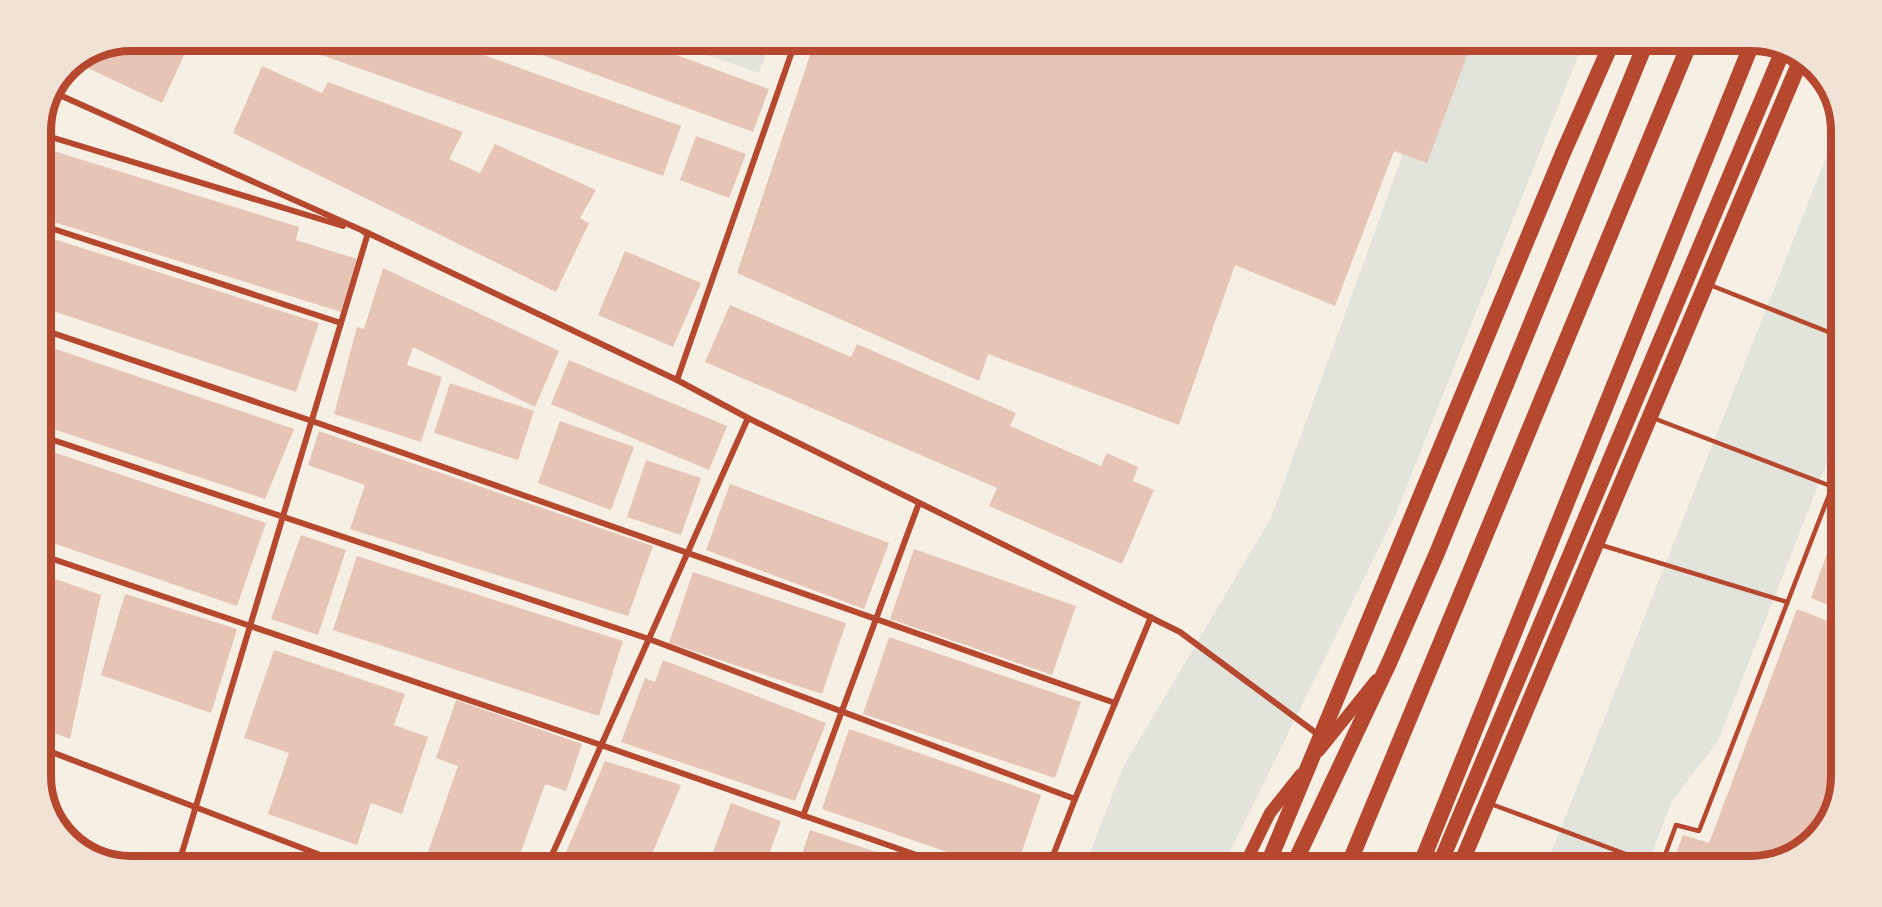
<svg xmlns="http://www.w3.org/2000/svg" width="1882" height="907" font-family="Arial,sans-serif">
<rect width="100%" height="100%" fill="#f6efe4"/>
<g fill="#e2e4dc">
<path d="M668,41H771L759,73Z"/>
<path d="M1444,41H1584L1396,513L1223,866H1085L1123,767L1271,518Z"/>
<path d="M1840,122L1841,427L1718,741L1672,801L1647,866H1546Z"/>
</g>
<g fill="#e6c5b7">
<path d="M132,40H191L162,103L77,63Z"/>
<path d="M442,40L681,126L663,176L282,41Z"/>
<path d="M636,40L769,89L753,132L504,41Z"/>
<path d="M815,40H1473L1427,163L1394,151L1335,306L1235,265L1179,425L988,354L979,381L737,273Z"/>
<path d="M262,66L322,93L328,82L463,132L449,159L480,173L495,144L596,190L580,218L589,223L556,292L233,133Z"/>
<path d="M696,136L746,154L729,198L680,180Z"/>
<path d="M41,147L299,227L296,240L357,259L341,312L41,218Z"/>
<path d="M41,235L319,323L296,392L41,307Z"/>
<path d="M625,251L701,283L673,347L598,315Z"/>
<path d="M383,268L559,351L535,407L413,347L407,365L442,377L421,442L334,414L357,327L364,329Z"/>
<path d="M730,305L851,357L857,344L1016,413L1010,426L1101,466L1107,453L1138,467L1133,481L1154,490L1122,564L989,506L997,488L705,362Z"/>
<path d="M41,344L294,429L265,499L41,425Z"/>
<path d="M569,360L727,426L709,470L551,404Z"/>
<path d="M450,383L534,411L518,460L434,433Z"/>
<path d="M560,421L634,447L611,510L538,483Z"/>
<path d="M319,431L653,546L628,616L350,529L365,485L308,465Z"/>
<path d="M41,448L266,523L237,606L41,539Z"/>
<path d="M646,460L701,478L681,535L627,517Z"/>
<path d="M730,484L889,543L864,609L706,550Z"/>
<path d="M1841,514V610L1811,598Z"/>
<path d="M301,535L346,550L318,635L271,619Z"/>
<path d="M914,549L1076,606L1052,675L890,619Z"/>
<path d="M357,556L623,641L599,716L333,630Z"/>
<path d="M693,572L846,623L822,694L669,643Z"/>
<path d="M41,574L101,595L70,739L41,728Z"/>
<path d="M125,594L237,629L211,713L101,675Z"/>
<path d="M1797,609L1841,626L1842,776L1832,815L1801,851L1751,866H1671L1683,835L1709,843Z"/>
<path d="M889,637L1081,702L1055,778L863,714Z"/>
<path d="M274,650L405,694L394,725L428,737L402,814L371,803L357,845L268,814L289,753L244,738Z"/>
<path d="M663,660L826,723L795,801L621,742L645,678L655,682Z"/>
<path d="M456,700L582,744L566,791L545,784L516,866H423L458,766L436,758Z"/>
<path d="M849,729L1041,795L1017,866H988L822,809Z"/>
<path d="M605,761L681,785L647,866H593L564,857Z"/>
<path d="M731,803L781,821L765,866H720L709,863Z"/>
<path d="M810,830L919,866H798Z"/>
</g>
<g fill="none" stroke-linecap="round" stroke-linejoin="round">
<g stroke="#b5482f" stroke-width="4.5">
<path d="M1710,285L1841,337"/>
<path d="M1653,418L1841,490"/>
<path d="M1601,545L1787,602"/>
<path d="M1491,804L1658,866"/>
<path d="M1661,866L1676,825L1699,831L1841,464"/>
</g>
<g stroke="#b5482f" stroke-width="6">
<path d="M55,93L368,233L677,380L748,418L1180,632L1320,736"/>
<path d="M41,134L343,226"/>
<path d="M41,225L341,323"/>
<path d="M41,329L312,421L1115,703"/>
<path d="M677,380L796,40"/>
<path d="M41,436L649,639L1075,799L1049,866"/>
<path d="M41,555L601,745L948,866"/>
<path d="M41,748L349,866"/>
<path d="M1075,799L1151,617"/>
<path d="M803,816L919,503"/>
<path d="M178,866L368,233L364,232"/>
<path d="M547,866L748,418"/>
</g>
<g stroke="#b5482f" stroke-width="12">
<path d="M1319,751L1376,680"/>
<path d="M1244,866L1270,813L1301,774"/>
</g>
<g stroke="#b5482f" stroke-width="16">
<path d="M1267,866L1563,153L1613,40"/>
<path d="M1293,866L1389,663L1437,553L1647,40"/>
<path d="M1348,866L1691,40"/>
<path d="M1420,866L1753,41"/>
<path d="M1439,866L1784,48"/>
<path d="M1460,866L1801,59"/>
</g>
</g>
<path d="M0 0H1882V907H0ZM131 51H1751A80 80 0 0 1 1831 131V776A80 80 0 0 1 1751 856H131A80 80 0 0 1 51 776V131A80 80 0 0 1 131 51Z" fill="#f1e2d6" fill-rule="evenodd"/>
<path fill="none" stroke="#b5482f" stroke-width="8" d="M131 51H1751A80 80 0 0 1 1831 131V776A80 80 0 0 1 1751 856H131A80 80 0 0 1 51 776V131A80 80 0 0 1 131 51Z"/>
</svg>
